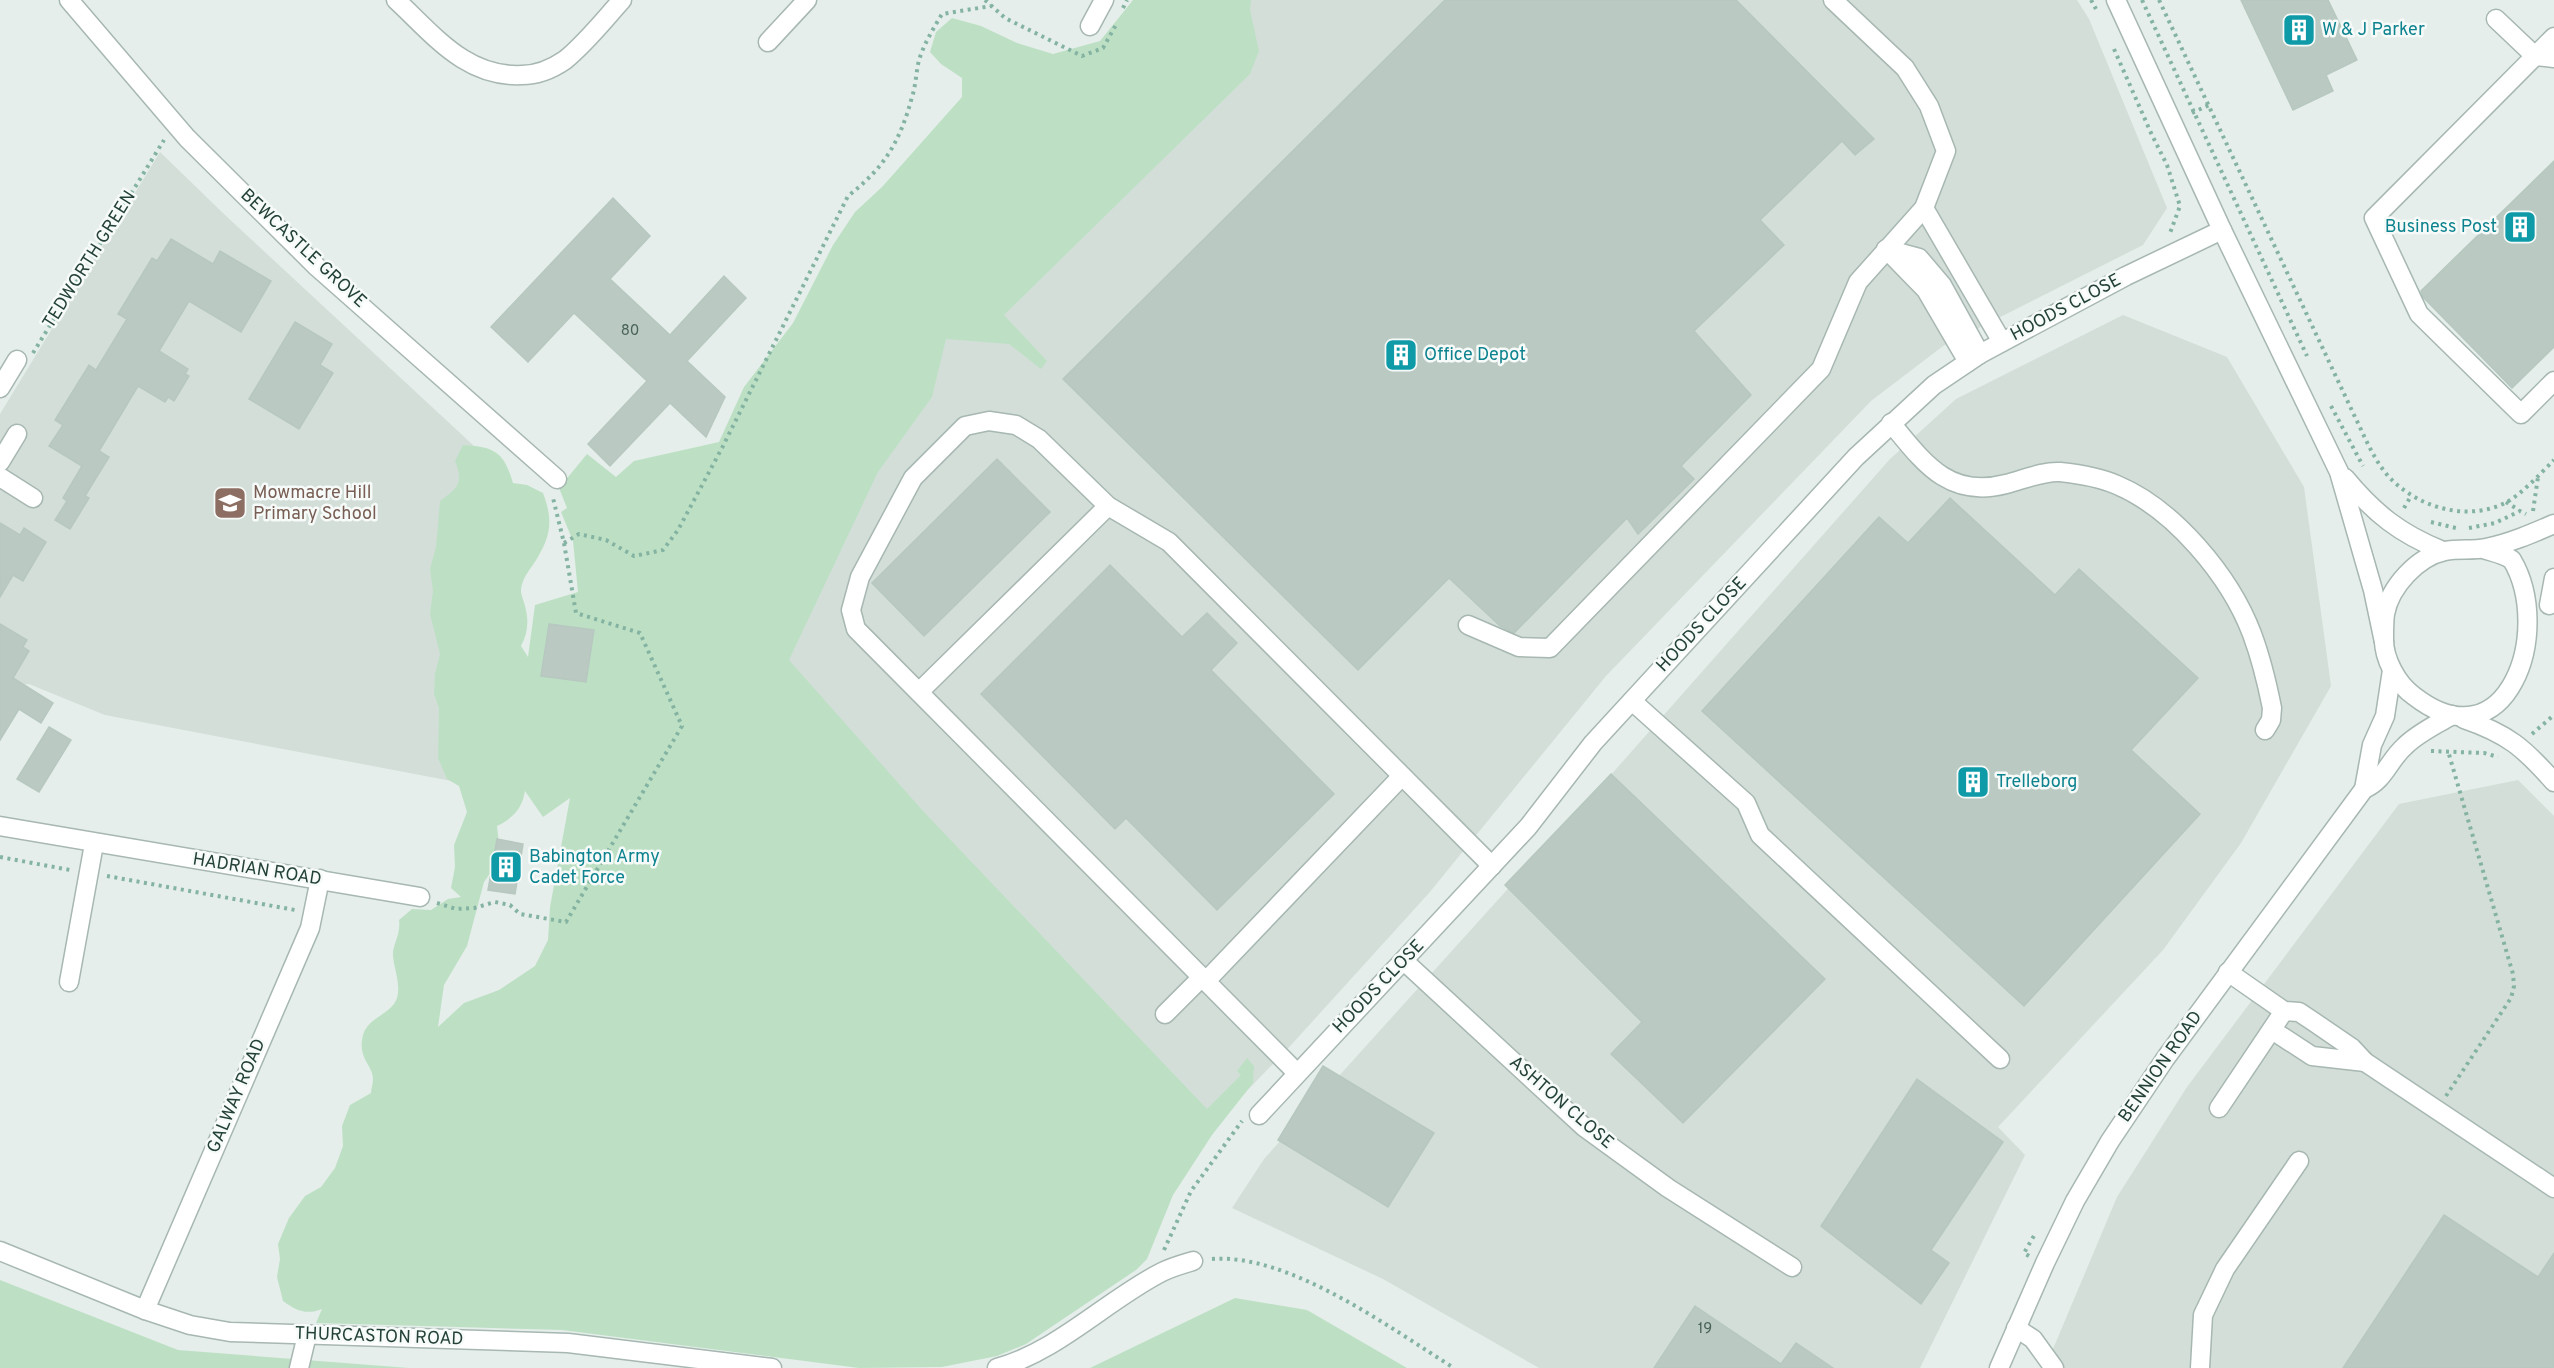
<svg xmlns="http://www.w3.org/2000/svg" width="2554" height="1368" font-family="Overpass,sans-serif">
<rect width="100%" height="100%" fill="#e5eeea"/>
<g fill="#d3ded8">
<path d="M1214,0H2077L2089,19L2167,208L2143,245L1943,346L1871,401L1606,676L1429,893L1292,1044L1218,1121L724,619Z"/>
<path d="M160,152L226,216L473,445L462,783L105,715L29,684L0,686V414Z"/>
<path d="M2123,315L2227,357L2304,487L2331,686L2241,843L2163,950L1998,1127L2025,1155L1920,1368H1539L1383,1279L1232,1208L1264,1159L1617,768L1890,459L1956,399Z"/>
<path d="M2518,780L2554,816V1368H2045L2117,1197L2187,1087L2399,804Z"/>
</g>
<g fill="#bde0c5" fill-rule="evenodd">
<path d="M1133,0H1251L1250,10L1259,51L1250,74L1004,315L1047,361L1041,369L1009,344L946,339L932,397L878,472L789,660L924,812L1207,1109L1241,1075L1237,1071L1247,1058L1254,1066L1253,1083L1212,1135L1173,1195L1147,1259L1136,1270L1026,1344L997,1356L942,1367L859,1368L562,1330L316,1323L322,1309C306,1315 297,1311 283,1301L277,1277L280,1259L278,1244L289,1218L305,1196L321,1187L335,1168L343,1146L342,1126L350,1105L371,1093C371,1089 373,1084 373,1079C373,1065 357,1059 363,1035C368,1017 391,1015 397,998C401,984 394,969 393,956C392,945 401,936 399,920L412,909L431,910L448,899L461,897L451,888L455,867L454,845L467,812L459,786L447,779L438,758L439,708L434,694L435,674L440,654L430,614L433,591L430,569L436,547L440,501C458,488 464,483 455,461L463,445C495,447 504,452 513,483L527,485L543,493C552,517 552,533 539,555C533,567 521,577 521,592C522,597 524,602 525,606C529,621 528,633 521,646L528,657L535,605L578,592L573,541L561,512L567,508L559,488L587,454L616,477L634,461L719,442L744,387L793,323L833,245L855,212L882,187L962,97V78L941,64L930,52L936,32L952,18L981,26L1017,43L1053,54L1100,41ZM525,791L543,817L570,798L550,907L548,940L535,966L499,990L464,1003L438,1027L444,985L467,946L484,882L495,866L499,843L497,826C513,818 522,809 525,791Z"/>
<path d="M0,1280L178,1350L409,1368H0Z"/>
<path d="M1235,1298L1307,1310L1407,1368H1090Z"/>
</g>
<g fill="#bac9c2" stroke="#b7c8c0" stroke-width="1.5">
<path d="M1445,0H1736L1874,139L1855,155L1842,141L1760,220L1784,245L1694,331L1751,395L1681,466L1694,479L1638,534L1627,518L1514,633L1500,626L1449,578L1358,670L1063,379Z"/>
<path d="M2241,0H2328L2357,60L2326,75L2333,91L2293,110Z"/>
<path d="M2554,161V347L2512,388L2423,297L2421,291Z"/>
<path d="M613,198L650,236L610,279L670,335L724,276L746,298L687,361L725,397L706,437L670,403L610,466L588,444L647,381L574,313L528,362L491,327Z"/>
<path d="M171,239L213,264L220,251L271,281L241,332L189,301L159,351L188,369L185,374L189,376L174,401L168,397L165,402L138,386L99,451L109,457L85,496L89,498L70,529L55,520L67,501L63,498L82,466L49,446L63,425L55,420L89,365L96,370L127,319L118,314L152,258L157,261Z"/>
<path d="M295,322L332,344L320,365L333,373L299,429L249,399Z"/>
<path d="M997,459L1050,512L924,636L872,583Z"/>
<path d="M1950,498L2055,595L2079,569L2198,678L2131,750L2200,814L2024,1006L1702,711L1879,517L1908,543Z"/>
<path d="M0,523L20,535L24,528L46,542L23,581L13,575L0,597Z"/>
<path d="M1110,565L1182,637L1207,613L1237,643L1211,670L1334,794L1217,910L1126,818L1115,829L981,694Z"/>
<path d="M0,624L27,640L23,647L29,651L13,678L53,703L41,723L19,709L0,740Z"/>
<path d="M549,624L594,630L586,682L541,676Z"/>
<path d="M49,727L71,740L39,792L17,779Z"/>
<path d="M1611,774L1825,979L1683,1123L1611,1054L1642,1022L1505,885Z"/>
<path d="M497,839L523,844L515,894L488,890Z"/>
<path d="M1323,1066L1434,1133L1388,1207L1278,1140Z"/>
<path d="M1917,1079L2003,1142L1931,1250L1949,1263L1921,1304L1821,1226Z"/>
<path d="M2444,1215L2538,1277L2554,1253V1368H2343Z"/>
<path d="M1695,1306L1781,1364L1796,1343L1833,1368H1654Z"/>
</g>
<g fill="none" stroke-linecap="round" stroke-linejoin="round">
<g stroke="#a7b7b1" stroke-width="21">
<g id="minor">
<path d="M69,0L187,138L317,267L557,479"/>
<path d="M396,0C434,35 466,78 522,75C537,75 552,69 565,60C586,43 604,20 622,0"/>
<path d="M1833,0L1905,68L1929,106L1946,151L1924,208L2002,342"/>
<path d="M2116,0L2222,230L2339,472L2373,590L2384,642"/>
<path d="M2496,19L2535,56L2554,58"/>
<path d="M1090,26L1104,0"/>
<path d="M2554,37L2374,218L2419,314L2521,414L2554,381"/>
<path d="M768,42L807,0"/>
<path d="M1886,249L1919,258L1942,285L1980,354"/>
<path d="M1888,251L1926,290L1968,362"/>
<path d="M0,388L17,360"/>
<path d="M1891,423C1924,463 1949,499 2006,484C2022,480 2043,471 2060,472C2079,474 2099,477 2117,485C2174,509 2230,576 2252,634C2261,658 2267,683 2272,708L2271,720L2265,730"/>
<path d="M0,462L17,434"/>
<path d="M0,477L33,498"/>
<path d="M2345,478C2374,513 2400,534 2443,551"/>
<path d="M2483,549C2492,552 2504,554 2512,560C2554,631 2507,768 2414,696C2397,684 2383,658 2384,637C2384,630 2384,622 2385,614C2390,587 2417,557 2445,551C2458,548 2472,551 2486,548C2510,543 2531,534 2554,524"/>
<path d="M2549,605L2554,578"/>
<path d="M1468,625L1519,647L1550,648L1821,369L1858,282L1924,208"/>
<path d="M919,692L1108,506"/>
<path d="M1632,701L1746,803L1760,835L2000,1059"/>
<path d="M2464,719C2508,734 2524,748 2554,782"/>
<path d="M2364,789L2372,745L2385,716L2392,670"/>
<path d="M0,826L420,897"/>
<path d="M1404,961L1584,1127L1668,1188L1792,1267"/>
<path d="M2228,972L2284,1011L2299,1012L2314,1022L2352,1048L2365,1062L2554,1188"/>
<path d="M1206,981L1402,776"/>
<path d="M69,982L94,844"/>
<path d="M1165,1014L1202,977"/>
<path d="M2272,1030L2312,1056L2365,1062"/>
<path d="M1297,1073L856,629L851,610L860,577L913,478L965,426L989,421L1016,425L1039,439L1108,506L1169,542L1492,866"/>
<path d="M2219,1108L2284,1011"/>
<path d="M1259,1115L1528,827L1593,743L1856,457L1934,385L1980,354L2126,276L2222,230"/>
<path d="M0,1251L145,1310L190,1325L230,1332L568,1343L772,1368"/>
<path d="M145,1310L310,928L320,879"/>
<path d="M2016,1328L2033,1339L2054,1368"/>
<path d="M299,1368L307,1335"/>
<path d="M997,1368C1057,1352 1107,1300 1162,1272C1172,1267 1183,1264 1193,1261"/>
<path d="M1999,1368L2045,1263L2075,1201L2110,1141L2165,1059L2364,789C2385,780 2388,761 2405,746C2418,733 2436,725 2452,715"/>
<path d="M2200,1368L2203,1315L2225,1269L2299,1161"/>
</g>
</g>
<g stroke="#84b3a2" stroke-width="4" stroke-dasharray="3 4.5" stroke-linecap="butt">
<path d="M985,0L1005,18L1082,56L1103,48L1117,23"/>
<path d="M2091,0L2096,9"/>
<path d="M2142,0L2307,356"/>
<path d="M2159,0L2355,417C2365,437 2374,461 2390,478C2418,507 2466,522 2505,503C2521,495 2541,473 2554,460"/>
<path d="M1123,8L1127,0"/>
<path d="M2114,49L2151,133L2167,165L2180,206L2170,233"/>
<path d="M2192,113L2209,105"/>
<path d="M33,353L164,140"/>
<path d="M2331,406L2363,466"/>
<path d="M2506,502L2519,510"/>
<path d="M2404,508L2411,496"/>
<path d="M2533,511L2538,477"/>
<path d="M2431,522L2456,528"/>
<path d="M2469,528L2495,523L2520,511L2526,514"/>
<path d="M564,543L579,534L606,540L634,556L663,550L678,530L722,448L848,196C884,168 900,142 912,97C916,85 916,72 919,60C924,44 933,29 942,14L991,6"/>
<path d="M2532,734L2554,715"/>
<path d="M2431,751L2484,753L2498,757"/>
<path d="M0,857L70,870"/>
<path d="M107,876L295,910"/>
<path d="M437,903L456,909L474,908L495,902L510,905L520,914L566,922L682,726L640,633L576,613L564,543L553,498"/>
<path d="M2446,1096L2511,998L2514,986L2513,974L2448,751"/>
<path d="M1164,1250L1191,1191L1242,1121"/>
<path d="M2029,1256L2024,1253L2035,1234"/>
<path d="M1212,1259C1289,1253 1390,1328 1454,1368"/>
</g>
<use href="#minor" stroke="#fff" stroke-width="18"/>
</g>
<defs>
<g id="building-square" transform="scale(1.725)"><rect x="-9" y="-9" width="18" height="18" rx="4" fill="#0f9aa8" stroke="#f6faf8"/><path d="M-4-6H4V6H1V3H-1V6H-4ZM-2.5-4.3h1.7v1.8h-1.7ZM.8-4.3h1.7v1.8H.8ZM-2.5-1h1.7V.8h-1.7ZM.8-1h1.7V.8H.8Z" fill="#fff"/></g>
<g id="school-square" transform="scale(1.725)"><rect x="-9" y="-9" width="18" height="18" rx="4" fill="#8d6e63" stroke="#f6faf8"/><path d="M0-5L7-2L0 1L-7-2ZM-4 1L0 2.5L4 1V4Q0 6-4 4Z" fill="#fff"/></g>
</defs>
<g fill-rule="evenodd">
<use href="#building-square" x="2299" y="30"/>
<use href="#building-square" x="2520" y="227"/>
<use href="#building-square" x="1401" y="355"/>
<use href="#school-square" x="230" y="503"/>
<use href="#building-square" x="1973" y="782"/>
<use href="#building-square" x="506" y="867"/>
</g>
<g text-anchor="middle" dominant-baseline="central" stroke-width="5" stroke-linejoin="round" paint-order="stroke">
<g font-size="15" fill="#49635a">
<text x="630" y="331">80</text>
<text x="1705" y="1329">19</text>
</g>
<g font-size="18" fill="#0d838f" stroke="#f6faf8" text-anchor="start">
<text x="2322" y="30">W &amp; J Parker</text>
<text x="2497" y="227" text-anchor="end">Business Post</text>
<text x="1424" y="355">Office Depot</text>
<text x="1996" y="782">Trelleborg</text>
<text x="529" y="857">Babington Army<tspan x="529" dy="21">Cadet Force</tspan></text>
</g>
<g font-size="18" fill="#234138" stroke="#f6faf8">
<text transform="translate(303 249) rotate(43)">BEWCASTLE GROVE</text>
<text transform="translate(90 260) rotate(-58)">TEDWORTH GREEN</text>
<text transform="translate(2066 308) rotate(-28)">HOODS CLOSE</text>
<text transform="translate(1702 625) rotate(-47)">HOODS CLOSE</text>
<text transform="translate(257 870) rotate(9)">HADRIAN ROAD</text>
<text transform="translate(1379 987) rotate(-46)">HOODS CLOSE</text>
<text transform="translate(2161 1067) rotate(-55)">BENNION ROAD</text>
<text transform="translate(237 1096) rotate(-67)">GALWAY ROAD</text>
<text transform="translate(1561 1103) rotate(41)">ASHTON CLOSE</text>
<text transform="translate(379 1337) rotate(2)">THURCASTON ROAD</text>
</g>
<g font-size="18" fill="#785e54" stroke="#f6faf8" text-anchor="start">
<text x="253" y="493">Mowmacre Hill<tspan x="253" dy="21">Primary School</tspan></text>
</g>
</g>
</svg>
